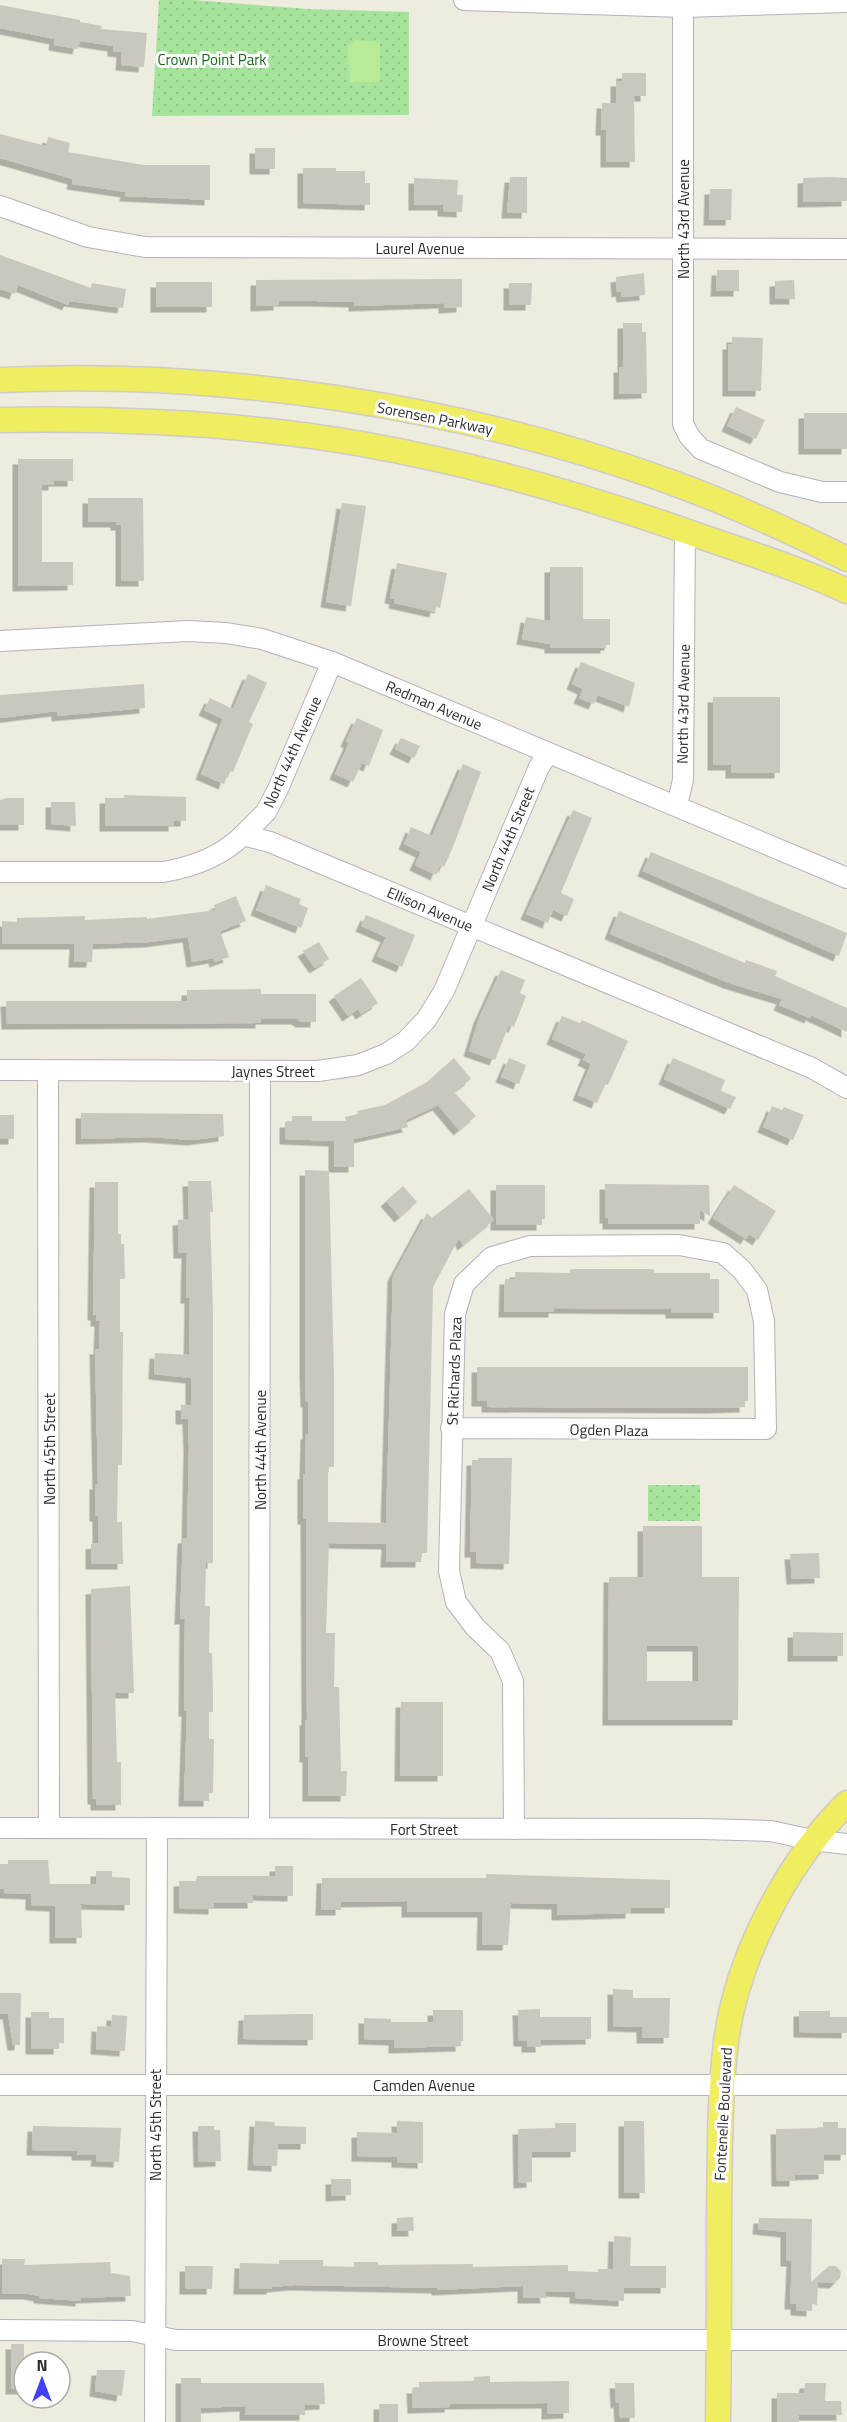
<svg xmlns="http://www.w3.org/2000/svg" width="847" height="2422" font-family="'Titillium Web',sans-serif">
<defs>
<pattern id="park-dots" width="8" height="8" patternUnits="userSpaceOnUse" patternTransform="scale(1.5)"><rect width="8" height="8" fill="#a6e49c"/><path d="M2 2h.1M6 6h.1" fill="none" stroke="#8fc487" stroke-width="1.8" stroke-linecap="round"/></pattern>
<filter id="shadow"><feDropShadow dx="-5.5" dy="5.5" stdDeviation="0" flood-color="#0004"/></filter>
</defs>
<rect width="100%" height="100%" fill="#eeebdf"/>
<g fill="url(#park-dots)">
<path d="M159,0H193L308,9L409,12V115L152,116Z"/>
<rect x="648" y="1485" width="52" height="36"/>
</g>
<path fill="#b7eb98" d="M355,40L380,42V82H350L348,46Z"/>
<g fill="#cac7be" fill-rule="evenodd" filter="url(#shadow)">
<path d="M0,5L80,20V22L102,26L101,29L147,33L144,67L121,65L122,52L113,51V46L80,41L78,49L54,45L55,39L0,28Z"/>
<path d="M622,73H646V96H634L635,162H606V130H601L602,103H616V81H622Z"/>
<path d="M0,134L46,146L48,137L70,143L68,152L143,165H210V200L125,196L126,192L72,184L73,179L0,158Z"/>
<rect x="255" y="148" width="20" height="21"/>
<path d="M303,168H336V171H365V183H370V205L303,203Z"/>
<path d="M510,177H527V213H507Z"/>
<path d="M831,177L847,178V201L803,202V178Z"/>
<path d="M414,178L458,180L457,195H463L462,212L443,211V205H414Z"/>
<path d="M710,189H732L731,220H709Z"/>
<path d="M0,255L91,288L92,283L126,289L123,308L69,301L68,305L18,285L15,294L0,289Z"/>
<path d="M717,270H739V291H716Z"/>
<path d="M644,273L645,295L622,297L621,291L617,292L616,277Z"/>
<path d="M462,279V307L444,308V303L354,306V302L316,301H279V305L256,306V280Z"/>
<path d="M794,280L795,299H775V281Z"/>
<rect x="156" y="282" width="56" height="25"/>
<path d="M509,283H532L531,305H509Z"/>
<path d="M623,323H642V332H646L647,393L619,394V367H623Z"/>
<path d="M732,337L763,338L761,391H728V344H732Z"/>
<path d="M736,407L765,420L756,439L727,426Z"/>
<rect x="804" y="413" width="43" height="36"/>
<path d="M18,459H73V481H54V485H42V562H73V585L18,586Z"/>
<path d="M88,498H143L144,581H121V525H116V522H88Z"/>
<path d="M342,503L366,506L351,606L326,602Z"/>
<path d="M397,563L447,573L440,608L436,607L435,612L394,603L395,599L390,598Z"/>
<path d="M550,567H583V619H610V645H606V648H550V644L522,639L526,617L550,621Z"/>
<path d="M581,662L635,683L629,707L598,695L594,704L579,698L583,689L572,684Z"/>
<path d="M248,674L267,683L249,722L253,724L233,772L229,771L224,784L201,774L223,719L204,710L210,698L233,709Z"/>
<path d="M144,684L145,708L57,716V711L0,718V695Z"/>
<path d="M713,697H780V773H731V765H713Z"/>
<path d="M357,718L383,730L369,766L362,763L353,782L335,774L349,743L346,741Z"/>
<path d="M401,738L420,746L414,758L395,749Z"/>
<path d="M463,764L481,772L453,847L444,867L440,865L436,875L415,865L421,852L404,844L411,827L432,836Z"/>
<path d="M124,795L186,797V821H174V826H105V798H124Z"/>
<path d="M7,798H24V825H0V800Z"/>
<path d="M51,802H75L76,826L51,824Z"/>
<path d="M573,810L592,818L561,893L574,899L567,916L553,910L548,923L526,914Z"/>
<path d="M651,852L847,933L839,956L643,871Z"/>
<path d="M266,885L301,899L299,904L308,908L301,928L256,910Z"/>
<path d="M236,896L246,921L220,931L229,957L215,962L214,958L192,962L188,937L150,942L93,944L92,962H74L75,944H2V921L17,922V918L85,916V920L147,917V919L216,910L214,905Z"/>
<path d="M619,911L745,963L746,960L777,971L775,976L847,1008V1032L811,1015L810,1018L779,1005L782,999L729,983L610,934Z"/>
<path d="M366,915L415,935L402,967L377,956L386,937L361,926Z"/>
<path d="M319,942L329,959L315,968L303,951Z"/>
<path d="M501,970L525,980L520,993L526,996L514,1027L509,1025L495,1060L469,1051L479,1018Z"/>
<path d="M361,978L378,1003L361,1014L358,1009L348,1016L334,996Z"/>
<path d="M261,989V994H316V1022H301L297,1019H261V1023L7,1024L6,1001H187V990Z"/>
<path d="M562,1016L580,1023L582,1020L628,1041L608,1085L605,1084L597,1103L578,1095L591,1064L583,1060L586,1054L552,1039Z"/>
<path d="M454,1058L471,1079L454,1092L476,1116L459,1130L438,1105L406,1120L408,1127L354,1139V1167H334V1141L285,1139V1122H292V1116H312V1121H346L345,1117L358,1114L357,1111L385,1105L427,1082Z"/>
<path d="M509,1058L526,1065L519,1084L501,1077Z"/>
<path d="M673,1058L725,1080L721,1091L736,1097L730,1109L664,1079Z"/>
<path d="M772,1106L782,1110L784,1107L804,1115L793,1140L763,1127Z"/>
<path d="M81,1113L223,1114L224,1136L192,1140L150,1137L81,1139Z"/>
<rect x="0" y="1115" width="14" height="24"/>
<path d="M305,1170L329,1171L334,1376V1467H328V1522L386,1523L393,1276L427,1213L432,1218L469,1189L494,1220L463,1245L459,1238L433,1287L427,1553H421V1562H386L387,1544L329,1543L326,1633H335L334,1687H339L341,1771H347L346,1796H308V1757H305V1720H307L306,1519H303V1474H305L306,1434H308V1402H306L305,1371Z"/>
<path d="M188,1181H211L213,1212H210L213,1312V1563H206L205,1606H210L209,1653H212L213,1694V1712H209V1739H214L213,1793H209V1801H184L187,1711H184L185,1619H180L183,1538H187L189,1448L188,1419H181V1405H191V1378L154,1374L155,1353L189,1355L190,1298H186L187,1253H179L178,1220L189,1219Z"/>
<path d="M95,1182H118V1234H121V1244H124L125,1279H120V1332H123L122,1465H118L117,1522H122L123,1564H91V1544L98,1543V1516H95V1484H98L95,1349H99L100,1321H96V1315H93Z"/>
<path d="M605,1184L709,1185L710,1216L700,1210V1224H608V1218H605Z"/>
<path d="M496,1185H545V1219H542V1225H496Z"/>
<path d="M734,1185L776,1211L758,1240L749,1234L746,1239L713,1218Z"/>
<path d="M403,1186L417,1202L400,1217L386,1201Z"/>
<path d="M570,1269H654V1273H710V1279H719V1313H671V1309L554,1308V1312H504L505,1279H515V1272L570,1273Z"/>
<path d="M477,1367H748V1401H745V1407L712,1408L487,1407V1401H477Z"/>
<path d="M478,1458H512L509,1564L476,1563V1552H470L472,1460H478Z"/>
<path d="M643,1526H702V1577H739L738,1720H608L609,1577H643ZM647,1646H698V1681H647Z"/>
<path d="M819,1553L820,1578L792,1579L790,1554Z"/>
<path d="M130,1586L134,1693H115L117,1762H121V1805H96V1799H93L91,1589Z"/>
<path d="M793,1632L843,1633V1656H793Z"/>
<path d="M401,1702H443V1776H400Z"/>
<path d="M8,1860H48L50,1884H96V1871H112V1877L130,1878V1905L81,1904L82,1938H55V1906L31,1905V1894L4,1893V1889H0V1864H8Z"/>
<path d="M275,1866H293V1896L253,1895V1903H214V1909L179,1908V1881H196L197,1876H275Z"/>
<path d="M486,1874L670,1880V1908H631V1913L557,1915V1904L511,1903L508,1945H482L483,1912H407V1901L341,1902V1910H321L322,1878H486Z"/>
<path d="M613,1989L633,1990V1998H670L669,2038H642V2027L613,2026Z"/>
<path d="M0,1993H21L20,2045H13L8,2014H0Z"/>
<path d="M540,2009V2017H591V2039L541,2040V2047H527V2041H519L518,2010Z"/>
<path d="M433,2010H463V2041H461V2046L394,2048V2040L364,2039V2018L391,2019V2022H433Z"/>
<path d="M799,2011H830V2017H847V2033L799,2032Z"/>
<path d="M31,2012H49V2018H64V2043H59V2049H31Z"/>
<path d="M313,2014V2040L243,2039L244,2015Z"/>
<path d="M112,2015L127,2016L125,2051L96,2049L97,2026L111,2027Z"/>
<path d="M255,2121L274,2122L275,2126L306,2127V2144H278L277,2166L253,2165Z"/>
<path d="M397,2121L423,2122V2163L397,2162V2157L357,2156V2132L397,2133Z"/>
<path d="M624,2121H644L645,2193H624Z"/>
<path d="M823,2122H838V2128H846V2155H824V2174L795,2175V2181H777L776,2129L823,2128Z"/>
<path d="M555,2123H576V2152H532V2182L519,2183L518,2129L555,2128Z"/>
<path d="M33,2126L121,2128L119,2162L96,2161L97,2155H77V2151L32,2150Z"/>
<path d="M198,2126H214V2130H220L221,2161L199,2162Z"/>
<path d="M331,2179H351V2195L331,2196Z"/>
<path d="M413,2217L414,2231H397V2218Z"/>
<path d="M759,2218L812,2219L811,2282L829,2266H836L841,2272L840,2278L835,2283L818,2282L817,2305L812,2304V2311L796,2310V2304H790L792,2261H786V2232L758,2229Z"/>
<path d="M614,2236L631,2237L630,2266H666V2288H624V2301L575,2298V2292L545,2291L546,2298H523V2286L437,2290V2288L295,2285L272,2287V2289H239L240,2263L279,2264V2260H323V2266L354,2267V2262H378V2265L473,2264V2267L568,2265V2271L598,2272V2269H613Z"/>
<path d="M2,2259H25L24,2265L110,2262L111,2273L130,2276L131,2296L81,2298V2301L39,2298V2296L29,2294H2Z"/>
<path d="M185,2266H213L212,2289H185Z"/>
<rect x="11" y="2344" width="13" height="45"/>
<path d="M97,2370H125L122,2396L95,2391Z"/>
<path d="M490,2376V2382L569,2381V2413L547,2414V2403L450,2404V2407L413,2408L412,2388H419V2382L474,2381V2377Z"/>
<path d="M181,2378H201V2383H324L325,2404L305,2405V2415H245V2406L201,2408V2422H181Z"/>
<path d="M615,2383H634L635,2418H620L619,2402L616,2403Z"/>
<path d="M805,2383H826L825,2401H841L842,2415H799V2422H777V2393H804Z"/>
<rect x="379" y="2404" width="19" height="18"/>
</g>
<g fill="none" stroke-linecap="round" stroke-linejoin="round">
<g stroke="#b2b2c0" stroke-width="22">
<g id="minor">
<path d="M464,0L683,7L847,2"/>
<path d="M683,0V424L689,436L701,449L780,482L822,492H847"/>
<path d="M0,206L88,237L145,247L847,249"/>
<path d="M0,641L188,631L226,633L262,639L332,662L847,878"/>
<path d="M677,805L683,780L685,531"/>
<path d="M243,835L266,812L278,789L332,662"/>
<path d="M0,872H163C193,867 221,857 243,835L270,842L812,1068L847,1088"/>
<path d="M0,1070L318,1071L358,1065L386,1054L406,1041L426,1020L444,991L539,767L548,753"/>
<path d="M48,1071L49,1828"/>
<path d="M451,1428L766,1429L764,1321L757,1290L742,1270L723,1253L679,1245L530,1246L492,1257L464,1284L455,1314L449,1571L456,1602L475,1627L500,1651L513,1681L514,1829"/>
<path d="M0,1828L703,1829L771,1831L812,1840L847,1844"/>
<path d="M259,1828L260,1071"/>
<path d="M0,2085H847"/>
<path d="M0,2330L132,2331L176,2340H847"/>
<path d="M155,2422L157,1828"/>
</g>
</g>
<g stroke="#ccc" stroke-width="27">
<g id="major">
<path d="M0,380C224,370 457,405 668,481C729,503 788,530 847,559"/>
<path d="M0,420C120,418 243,423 362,444C475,464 586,496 694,534C745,552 798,568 847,591"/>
<path d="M718,2422C719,2354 719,2286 719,2218C720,2159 719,2100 726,2042C737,1957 787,1862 847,1803"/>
</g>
</g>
<use href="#minor" stroke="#fff" stroke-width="20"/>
<use href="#major" stroke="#f1ed61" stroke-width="24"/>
</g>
<g text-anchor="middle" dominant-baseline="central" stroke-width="6" stroke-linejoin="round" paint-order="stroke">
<g font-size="15" fill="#1b6b1b" stroke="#fff">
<text x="212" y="59">Crown Point Park</text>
</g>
<g font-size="15" fill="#2c2c2c" stroke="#fff">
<text transform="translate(683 219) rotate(-90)">North 43rd Avenue</text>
<text x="420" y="248">Laurel Avenue</text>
<text transform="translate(435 418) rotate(11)">Sorensen Parkway</text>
<text transform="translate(683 704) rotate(-89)">North 43rd Avenue</text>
<text transform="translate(434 705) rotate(23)">Redman Avenue</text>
<text transform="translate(292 752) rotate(-66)">North 44th Avenue</text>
<text transform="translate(508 839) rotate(-67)">North 44th Street</text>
<text transform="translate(430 909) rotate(23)">Ellison Avenue</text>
<text x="273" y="1071">Jaynes Street</text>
<text transform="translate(454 1371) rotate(-88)">St Richards Plaza</text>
<text transform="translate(609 1430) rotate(1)">Ogden Plaza</text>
<text transform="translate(49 1449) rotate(-90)">North 45th Street</text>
<text transform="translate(260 1450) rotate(-90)">North 44th Avenue</text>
<text x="424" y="1829">Fort Street</text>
<text x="424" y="2085">Camden Avenue</text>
<text transform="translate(723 2114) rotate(-87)">Fontenelle Boulevard</text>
<text transform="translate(155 2125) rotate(-90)">North 45th Street</text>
<text x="423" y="2340">Browne Street</text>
</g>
</g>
<g transform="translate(42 2380)"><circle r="28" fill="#ffffff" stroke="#ababab" stroke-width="1.5"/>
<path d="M0-4.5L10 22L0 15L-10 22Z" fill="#4340fa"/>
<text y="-9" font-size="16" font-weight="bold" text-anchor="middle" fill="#2c2c2c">N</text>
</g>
</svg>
